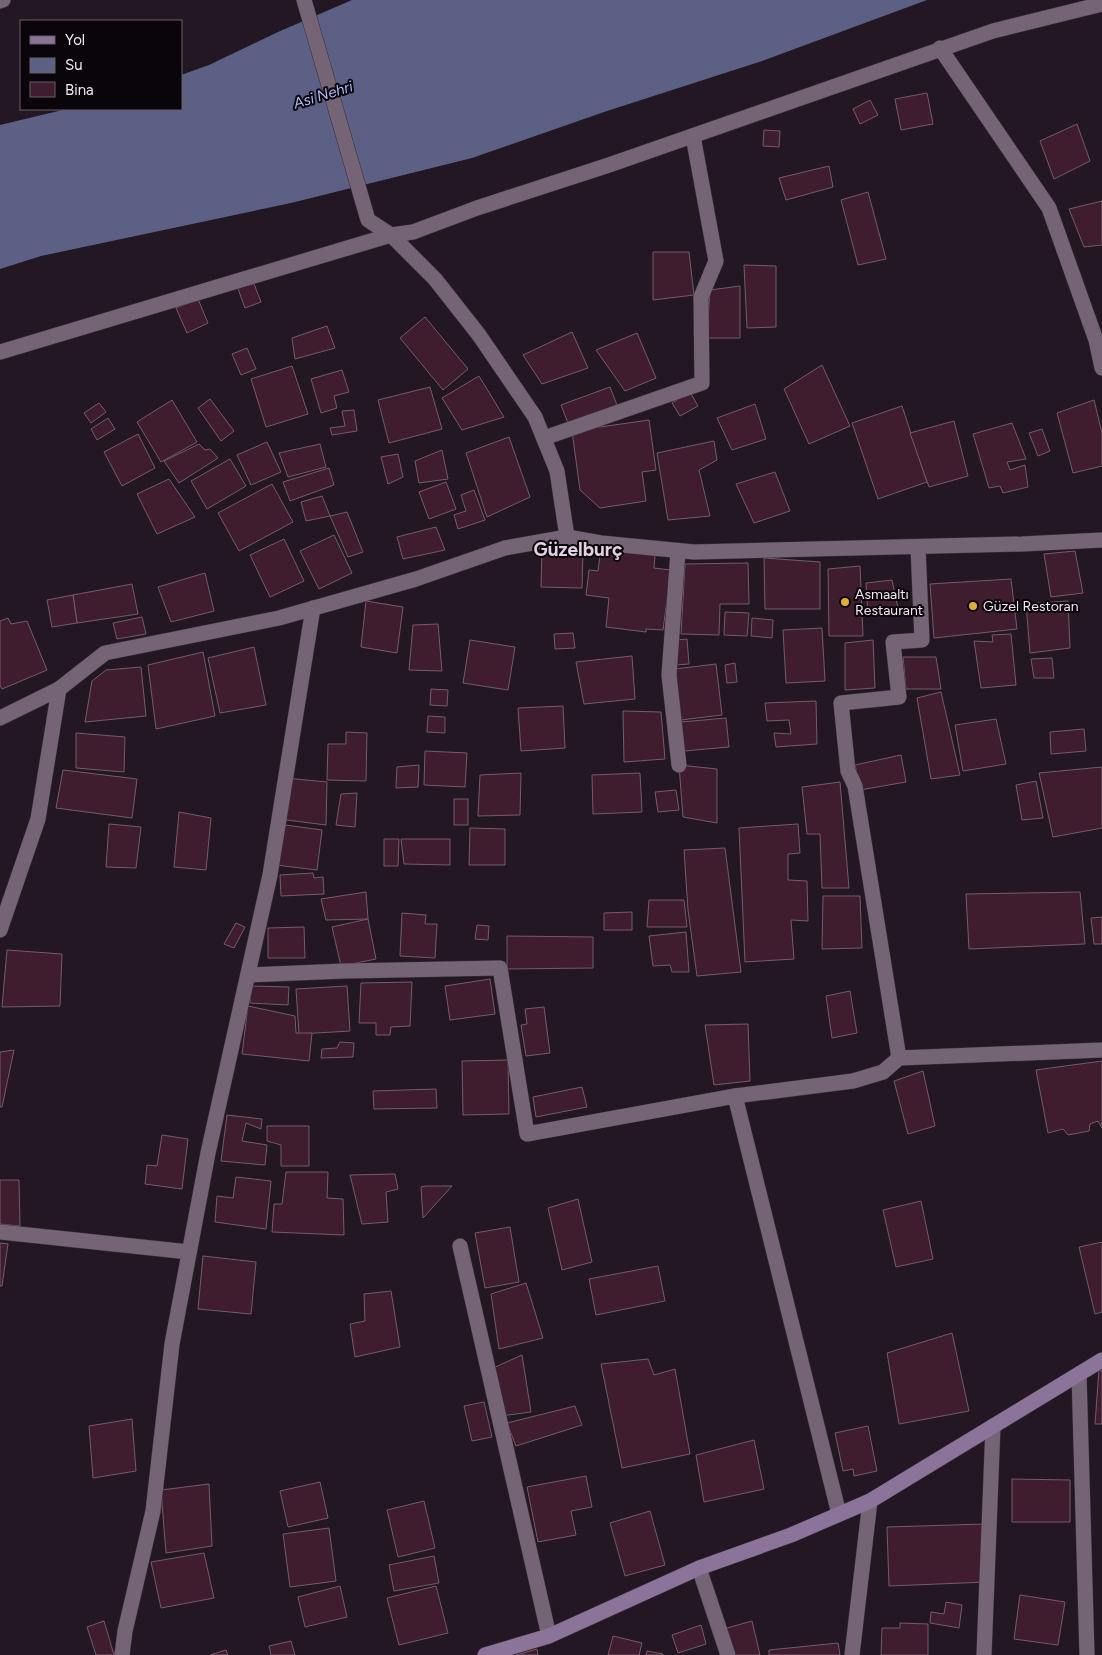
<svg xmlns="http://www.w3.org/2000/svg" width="1102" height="1655" font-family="Figtree,sans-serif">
<rect width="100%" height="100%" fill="#241724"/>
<path fill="#5c6085" d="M352,0H927L759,62L604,112L472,158L291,203L41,256L0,269V125L67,109H181V75L209,65L278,32Z"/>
<g fill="#3f1d2e" stroke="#735d67">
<path d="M927,93L933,124L901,130L895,99Z"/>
<path d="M870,100L878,115L860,124L853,109Z"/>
<path d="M1077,124L1090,161L1054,179L1040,141Z"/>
<path d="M764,130L780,131L779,147L763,146Z"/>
<path d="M829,166L833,187L786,200L779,178Z"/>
<path d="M868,192L886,259L858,265L841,200Z"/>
<path d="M1102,201V245L1084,247L1069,209Z"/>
<path d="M653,252H689L694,295L653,300Z"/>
<path d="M744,265L776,266V327L747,328Z"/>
<path d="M253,281L261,302L245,308L237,286Z"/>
<path d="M740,286V338H707L710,290Z"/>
<path d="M198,299L208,323L187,333L176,308Z"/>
<path d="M425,317L468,369L443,390L400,338Z"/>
<path d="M327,326L335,348L295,359L292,338Z"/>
<path d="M572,332L588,368L542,384L523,355Z"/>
<path d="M637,333L656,378L625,391L596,350Z"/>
<path d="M247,348L256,369L241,375L232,354Z"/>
<path d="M822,365L850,426L809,444L784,389Z"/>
<path d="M292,366L308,414L266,427L251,379Z"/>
<path d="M342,370L349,392L334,396L337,408L321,413L311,379Z"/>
<path d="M479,376L504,417L462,430L442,398Z"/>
<path d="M430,387L442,429L389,443L378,400Z"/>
<path d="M610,387L617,405L568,423L561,405Z"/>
<path d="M690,392L698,406L680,416L672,403Z"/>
<path d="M210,399L234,431L221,441L198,408Z"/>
<path d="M172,400L197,442L161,462L137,422Z"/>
<path d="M1094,400L1102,433V466L1073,473L1057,413Z"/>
<path d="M99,403L106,412L91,423L84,413Z"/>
<path d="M755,404L766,439L732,450L717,418Z"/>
<path d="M902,406L927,482L878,499L852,423Z"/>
<path d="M354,410L357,431L332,435L330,428L345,426L342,411Z"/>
<path d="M108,418L115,429L97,440L91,429Z"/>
<path d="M649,420L656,470L642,472L646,501L600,508L580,490L572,431Z"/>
<path d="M954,421L968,476L929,487L910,433Z"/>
<path d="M1012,423L1026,459L1007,462L1010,470L1025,465L1028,487L1003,493L1000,486L989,488L973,434Z"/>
<path d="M1042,429L1050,451L1038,456L1029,433Z"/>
<path d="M138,434L155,468L122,486L104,452Z"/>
<path d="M509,437L530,497L487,517L466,453Z"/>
<path d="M714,441L717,460L699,470L710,516L668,520L657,453Z"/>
<path d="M267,442L281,472L251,485L237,455Z"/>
<path d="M199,444L205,450L210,449L218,458L179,483L164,461Z"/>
<path d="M320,444L326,467L288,477L279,453Z"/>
<path d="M442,450L448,479L419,483L415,461Z"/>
<path d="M398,454L403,477L388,484L381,457Z"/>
<path d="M230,459L246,486L207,509L191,481Z"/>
<path d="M329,468L334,485L290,501L283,482Z"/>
<path d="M775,472L790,511L754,523L736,484Z"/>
<path d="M169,479L195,517L157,534L137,494Z"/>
<path d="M446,482L456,509L429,519L419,492Z"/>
<path d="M272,484L293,522L239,551L218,513Z"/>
<path d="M474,490L485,520L458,529L454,515L466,511L461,495Z"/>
<path d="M322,496L330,516L306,521L301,502Z"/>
<path d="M347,512L363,552L348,557L330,516Z"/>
<path d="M436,527L445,550L403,559L397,537Z"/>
<path d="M334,535L352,573L319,589L300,551Z"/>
<path d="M284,539L304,581L270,597L250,555Z"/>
<path d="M542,548L583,550L582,588L541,587Z"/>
<path d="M601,548L655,555L654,568L671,570L663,630L646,629V632L606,627L609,598L586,595L589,570L598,571Z"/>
<path d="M1075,551L1083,593L1051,597L1044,554Z"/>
<path d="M764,558L820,562V609H765Z"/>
<path d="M748,563L749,604H720L719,635L681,634L685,564Z"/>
<path d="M860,566L863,636H829L828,569Z"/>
<path d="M205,573L214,611L171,622L158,587Z"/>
<path d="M1011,579L1017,629L934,638L930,584Z"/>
<path d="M892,580L898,608L868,615L866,583Z"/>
<path d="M132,584L138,614L77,623L73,595Z"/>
<path d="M73,595L77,623L52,627L47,600Z"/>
<path d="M366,601L403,607L397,653L361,647Z"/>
<path d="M1068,601L1070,648L1030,653L1026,604Z"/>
<path d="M725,612L749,613L747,636L724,635Z"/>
<path d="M142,617L146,634L117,639L113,623Z"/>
<path d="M8,618L11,624L27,621L47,670L2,689L0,685V621Z"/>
<path d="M752,618L773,620L772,638L751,636Z"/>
<path d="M438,624L442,671L409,670L413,625Z"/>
<path d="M822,628L825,681L786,683L783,630Z"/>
<path d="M573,633L575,648L555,649L554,634Z"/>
<path d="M1011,634L1016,685L981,688L974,641L993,642L992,635Z"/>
<path d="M687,639L689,664L676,665L675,640Z"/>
<path d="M470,640L515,647L508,690L463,683Z"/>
<path d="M873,640L875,688L845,690V643Z"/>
<path d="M254,647L266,705L220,713L208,658Z"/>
<path d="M203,652L215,716L156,729L148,665Z"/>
<path d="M632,656L635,699L584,704L576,662Z"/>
<path d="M903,657H936L941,689H906Z"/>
<path d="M1052,658L1054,678H1034L1031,659Z"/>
<path d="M735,663L737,682L727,683L725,665Z"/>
<path d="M716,664L722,715L681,720L675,669Z"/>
<path d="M141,667L146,716L85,722L92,681L106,670Z"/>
<path d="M431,689L448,690L447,706L430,705Z"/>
<path d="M941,692L960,775L931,779L917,698Z"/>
<path d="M816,701L817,744L776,747L774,733L791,734L789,720L767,721L765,703Z"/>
<path d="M563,706L565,748L521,751L518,708Z"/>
<path d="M623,711L661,712L665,759L624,762Z"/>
<path d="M428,716L445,717V733L427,732Z"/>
<path d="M726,718L729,747L684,751L681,722Z"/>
<path d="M996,719L1006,764L963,771L955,725Z"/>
<path d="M1084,729L1086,751L1051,754L1050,732Z"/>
<path d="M346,732L367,733L366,781L327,780L328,744H346Z"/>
<path d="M76,733L125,737L124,772L76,768Z"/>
<path d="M425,751L467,753L465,787L424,785Z"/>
<path d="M901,755L906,782L860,790L855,765Z"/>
<path d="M419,765L418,787L396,788L397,767Z"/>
<path d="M679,765L717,769V823L683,817Z"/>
<path d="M1102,767V828L1053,837L1039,773Z"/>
<path d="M63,770L137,779L132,818L56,808Z"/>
<path d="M521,773L520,815L478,816L480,775Z"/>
<path d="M640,773L642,812L593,814L592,775Z"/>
<path d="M286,778L327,782L326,825L279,819Z"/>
<path d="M1036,781L1043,818L1022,820L1016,785Z"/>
<path d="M840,782L849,888H822L820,834H807L802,787Z"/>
<path d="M676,790L679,810L658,812L655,792Z"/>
<path d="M357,793L355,827L336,825L341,794Z"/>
<rect x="454" y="799" width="14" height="26"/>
<path d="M179,812L211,818L206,870L174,867Z"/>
<path d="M109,824L141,827L136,868L106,867Z"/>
<path d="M278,824L322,830L317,870L276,865Z"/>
<path d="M798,824L800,853L788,854V880L807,881L808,921L791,920L794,959L745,962L739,828Z"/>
<path d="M470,828L505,829V865H469Z"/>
<path d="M384,839H399L398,866H384Z"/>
<path d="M401,839H450V865L404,864Z"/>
<path d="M725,848L741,972L697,976L688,910L684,850Z"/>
<path d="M313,873L314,878L323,877L324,894L281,896L280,875Z"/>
<path d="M366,892L368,919L326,920L321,899Z"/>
<path d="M1080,892L1085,944L969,949L966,894Z"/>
<path d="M823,896H860L862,948L822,949Z"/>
<path d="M649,900H684L687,927H647Z"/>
<path d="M632,912V930H604V913Z"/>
<path d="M402,913L426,915L425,924H437L435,958L400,956Z"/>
<path d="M1102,917V944H1094L1091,918Z"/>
<path d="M368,919L376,959L341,966L332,927Z"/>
<path d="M236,923L245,927L234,948L224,944Z"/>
<path d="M477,925L489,926L488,940L475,939Z"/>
<path d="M304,927L305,958H268V928Z"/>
<path d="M686,932L689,972H672L670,965L653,966L649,936Z"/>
<path d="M507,936L593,937V968L507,969Z"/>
<path d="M7,950L62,954L60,1006L2,1007Z"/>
<path d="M490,979L495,1014L450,1020L445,986Z"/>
<path d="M412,982L410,1026L391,1027L390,1035H376V1023H359L361,983Z"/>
<path d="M251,986L289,987L288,1005L250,1003Z"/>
<path d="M347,986L350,1031L299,1034L296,989Z"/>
<path d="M850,991L857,1033L832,1038L826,996Z"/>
<path d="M248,1006L295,1016L296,1033H312L309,1061L242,1054Z"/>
<path d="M544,1007L550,1053L526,1056L521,1025L527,1024L525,1009Z"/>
<path d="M748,1024L750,1081L714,1085L705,1025Z"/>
<path d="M340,1042L354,1043L353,1057L321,1058L322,1049L337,1048Z"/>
<path d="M14,1050L2,1107H0V1052Z"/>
<path d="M508,1060L509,1114L463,1115L462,1061Z"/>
<path d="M1102,1061V1128L1098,1121L1090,1124L1089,1131L1068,1135L1063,1129L1048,1133L1036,1070Z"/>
<path d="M923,1071L935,1126L908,1134L894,1081Z"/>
<path d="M582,1087L587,1107L536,1117L533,1097Z"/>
<path d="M436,1089L437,1108L374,1109L373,1091Z"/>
<path d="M227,1115L262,1119L261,1129L246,1123L242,1141L267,1145L265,1165L221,1161Z"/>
<path d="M267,1126H309V1166H281V1145L267,1141Z"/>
<path d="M162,1135L188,1139L182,1189L145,1184L147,1165L157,1166Z"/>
<path d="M286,1172H328L327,1198L343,1199L344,1235L272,1232L274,1204H282Z"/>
<path d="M395,1174L398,1189L386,1192L388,1222L362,1224L350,1175Z"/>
<path d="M236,1177L271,1181L266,1229L215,1222L217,1196L233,1198Z"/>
<path d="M0,1180H19L20,1226L0,1224Z"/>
<path d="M426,1186H452L423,1218L421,1187Z"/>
<path d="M578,1199L592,1262L562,1270L548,1208Z"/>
<path d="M921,1201L933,1259L896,1267L883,1210Z"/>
<path d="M510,1227L519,1282L485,1288L475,1233Z"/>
<path d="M1102,1242V1312L1095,1314L1079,1247Z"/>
<path d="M0,1243L8,1244L2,1286H0Z"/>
<path d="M203,1256L256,1262L251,1314L198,1309Z"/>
<path d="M658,1266L665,1301L596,1315L589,1279Z"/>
<path d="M526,1283L543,1338L499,1349L491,1294Z"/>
<path d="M391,1291L400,1347L355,1357L350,1324L365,1321L364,1294Z"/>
<path d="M952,1333L969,1411L899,1424L887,1353Z"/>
<path d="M522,1355L531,1412L501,1416L491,1369Z"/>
<path d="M648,1359L654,1375L675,1369L690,1454L622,1468L601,1364Z"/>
<path d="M1099,1370L1102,1371V1424H1095Z"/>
<path d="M484,1402L492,1437L472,1441L464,1406Z"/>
<path d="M575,1406L582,1425L516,1446L507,1423Z"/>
<path d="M132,1419L136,1471L93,1478L89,1426Z"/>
<path d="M868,1426L877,1471L854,1476L853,1469L843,1471L835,1433Z"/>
<path d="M754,1440L764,1489L704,1502L696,1455Z"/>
<path d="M586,1476L592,1507L571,1511L576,1535L538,1542L527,1487Z"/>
<path d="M1012,1479L1070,1480V1522H1012Z"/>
<path d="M320,1482L328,1518L288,1527L280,1491Z"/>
<path d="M209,1484L212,1546L166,1553L161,1490Z"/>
<path d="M424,1501L435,1548L398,1557L387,1510Z"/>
<path d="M650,1511L665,1565L625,1576L610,1523Z"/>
<path d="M985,1524L987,1582L889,1586L887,1527Z"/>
<path d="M329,1528L336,1581L290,1587L283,1534Z"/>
<path d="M204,1553L214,1598L161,1608L151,1562Z"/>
<path d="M434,1556L439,1583L394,1591L389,1565Z"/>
<path d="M340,1586L347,1617L305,1627L298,1597Z"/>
<path d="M436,1586L448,1633L399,1645L387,1598Z"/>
<path d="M1020,1595L1065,1602L1058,1645L1014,1639Z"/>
<path d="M946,1602L962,1605L959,1628L930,1623L931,1612L944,1614Z"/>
<path d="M104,1621L114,1655H96L87,1627Z"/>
<path d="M752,1621L760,1655H734L727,1628Z"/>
<path d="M900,1623L928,1624V1655H881L882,1628H900Z"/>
<path d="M701,1625L706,1644L678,1653L672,1635Z"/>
<path d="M613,1636L642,1643L639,1655H608Z"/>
<path d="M291,1641L295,1655H271L269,1646Z"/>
<path d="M838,1643L840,1655H769V1650Z"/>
<path d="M537,1649L538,1655H516Z"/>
<path d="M226,1650L228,1655H210Z"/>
<path d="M647,1651L663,1654V1655H646Z"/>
</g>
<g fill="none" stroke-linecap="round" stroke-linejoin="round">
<g stroke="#3b313b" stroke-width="16">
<g id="street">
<path d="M304,0L368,220L391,235L435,279L479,335L535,417L557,471L567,537"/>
<path d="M0,1L3,0"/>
<path d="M940,48L1049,208L1096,340L1102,368"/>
<path d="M0,352C131,314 261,273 391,235L413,232L477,208L609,165L993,31L1102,4"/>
<path d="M544,438L702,383L701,297L716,261L693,136"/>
<path d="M678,551L669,675L679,765"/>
<path d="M0,718L59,689"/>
<path d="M0,930L38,819L59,689L105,653L279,618L416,579L505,548L567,537L601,543L694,552L1022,544L1102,540"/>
<path d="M249,975L344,971L500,968L527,1134L735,1096L853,1081L883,1072L899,1058L1102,1050"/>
<path d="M899,1058L855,786L848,771L841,703L899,697L893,642L922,640L918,547"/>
<path d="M735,1096L839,1514"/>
<path d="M0,1232L189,1252"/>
<path d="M460,1246L549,1636"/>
<path d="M1079,1374L1087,1655"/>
<path d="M699,1568L728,1655"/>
<path d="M122,1655L125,1631L153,1511L172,1344L208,1153L270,875L313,608"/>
<path d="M852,1655L870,1501"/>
<path d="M984,1655L993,1426"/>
</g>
</g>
<g stroke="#3b313b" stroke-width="16">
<path id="secondary" d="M485,1655L549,1636L699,1568L791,1535L870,1501L1102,1360"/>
</g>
<use href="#street" stroke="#756475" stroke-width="15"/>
<use href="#secondary" stroke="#8b739a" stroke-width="15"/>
</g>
<g fill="#e2af34" stroke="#0a050a" stroke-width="2">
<circle cx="845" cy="602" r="5"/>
<circle cx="973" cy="606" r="5"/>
</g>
<g text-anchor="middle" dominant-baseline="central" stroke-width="4" stroke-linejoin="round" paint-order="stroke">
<g font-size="14" fill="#f1e8f1" stroke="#0a050a" text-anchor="start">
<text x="855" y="594">Asmaaltı<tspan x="855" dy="16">Restaurant</tspan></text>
<text x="983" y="606">Güzel Restoran</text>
</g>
<g font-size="15" font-style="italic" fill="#b2b9f7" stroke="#0a050a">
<text transform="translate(323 95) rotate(-17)">Asi Nehri</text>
</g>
<g font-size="19" font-weight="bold" fill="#e3d1e3" stroke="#0a050a">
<text x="578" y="549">Güzelburç</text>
</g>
</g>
<rect x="20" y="20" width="162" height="90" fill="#0a050a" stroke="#666066"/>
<rect x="30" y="36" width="25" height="8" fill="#8b739a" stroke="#666066"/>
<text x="65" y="45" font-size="15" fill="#f1e8f1">Yol</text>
<rect x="30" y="58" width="25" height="15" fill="#5c6085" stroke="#666066"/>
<text x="65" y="70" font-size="15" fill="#f1e8f1">Su</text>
<rect x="30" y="82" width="25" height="15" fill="#3f1d2e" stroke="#666066"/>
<text x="65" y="95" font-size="15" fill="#f1e8f1">Bina</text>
</svg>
